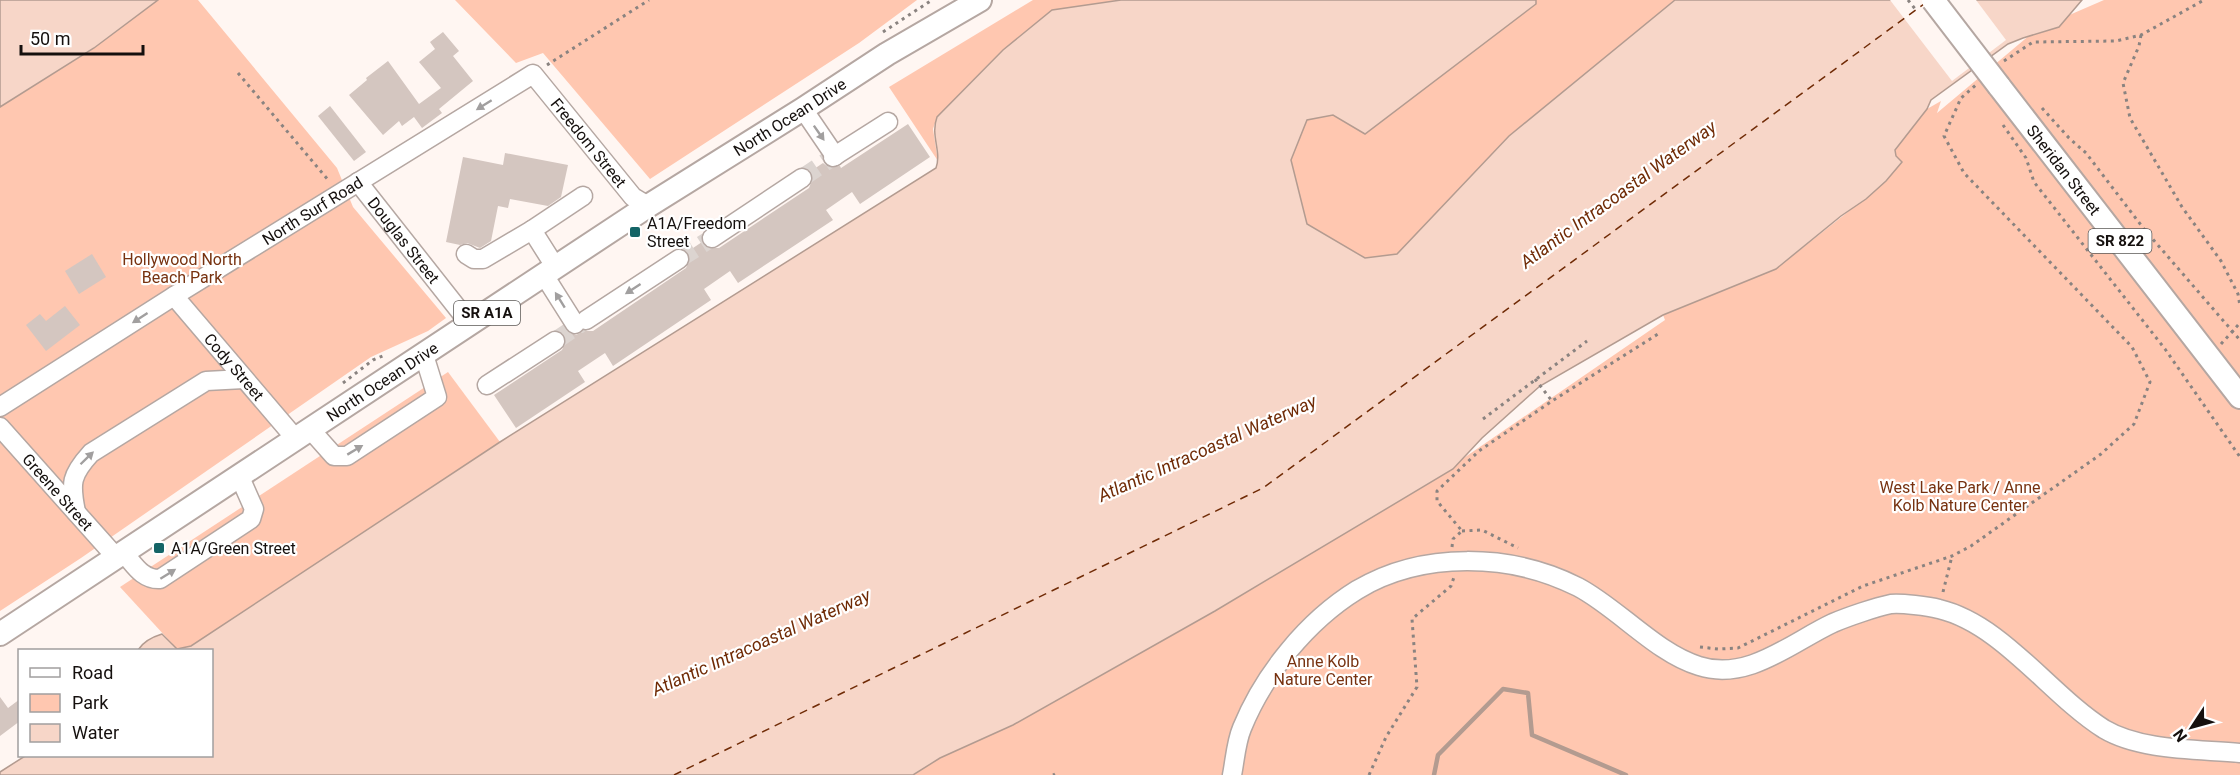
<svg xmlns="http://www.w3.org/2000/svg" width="2240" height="775" font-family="Roboto,sans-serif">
<rect width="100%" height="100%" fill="#fff6f2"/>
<g fill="#ffc7b0">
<path d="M158,0H198L337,168L353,207L446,318L428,331L371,357L81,558L0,611V107L94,48Z"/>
<path d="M455,0H917L859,43L650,179L543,53L516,63Z"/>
<path d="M1033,0H1121L1052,10L1003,50L937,117L933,129L938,161L889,87Z"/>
<path d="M1536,0H1675L1509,136L1397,255L1365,258L1307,224L1291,160L1307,120L1333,115L1488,39L1536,4Z"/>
<path d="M2104,0H2240V775H860L1173,635L1215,611L1420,488L1665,320L1663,315L1776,269L1849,211L1896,156L1895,150L1927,109L1941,101L1937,113L2037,29Z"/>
<path d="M448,372L500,442L229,623L191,646L177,649L120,587Z"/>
</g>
<g fill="#f7d6c8" stroke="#b39b90" stroke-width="1.5">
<path d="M0,0H158L94,48L0,107Z"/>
<path d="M1121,0H1536V4L1365,134L1333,115L1307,120L1291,160L1307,224L1365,258L1397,254L1509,136L1675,0H2082L2059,27L2023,38L2008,44L1931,100L1927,109L1895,150L1896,156L1902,162L1886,181L1866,199L1841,216L1776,269L1663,315L1540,386L1482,438L1453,469L1215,611L1013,725L940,758L913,775H0V772L25,756H212V650H138C143,642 152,637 162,634L177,649L191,646L500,442L936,168C942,151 930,136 937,117L1003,50L1052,10Z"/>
</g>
<path fill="#fff6f2" d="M1890,0H1976L2006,40L1952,81Z"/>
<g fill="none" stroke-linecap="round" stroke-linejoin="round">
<path stroke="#b39b90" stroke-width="4.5" d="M1434,775L1438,755L1503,689L1528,693L1532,735L1626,775"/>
<path stroke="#702b06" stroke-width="1.5" stroke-dasharray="8 6" stroke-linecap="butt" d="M674,775L1263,488L1924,4"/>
</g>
<g fill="#d4c6c0">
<path d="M443,32L459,51L453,56L473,81L439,109L442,113L422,128L414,117L402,126L399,121L383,135L349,95L367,80L366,78L388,61L419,104L441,88L419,62L435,49L430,42Z"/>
<path d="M330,106L366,152L354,161L318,116Z"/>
<path d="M908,124L930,157L860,204L852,192L826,210L833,220L738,283L730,271L704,289L711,300L613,366L605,353L578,371L585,382L516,428L494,395L562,350L566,341L562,333L566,330L576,335L584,331H593L686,268L690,259L687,252L702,242L708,248H719L809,188L813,178L811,171L823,163L828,167L840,166L841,168Z"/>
<path d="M505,153L568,165L561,197L548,206L510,199L508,208L498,206L491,241L480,248L467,243L460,245L446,242L463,157L503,165Z"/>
<path d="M92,254L106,277L79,294L65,271Z"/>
<path d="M65,306L80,325L46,351L26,325L40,314L46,321Z"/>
<path d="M0,697L8,708L20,699V721L0,736Z"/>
</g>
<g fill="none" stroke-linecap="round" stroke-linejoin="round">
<g stroke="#dcd4d0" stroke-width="18" stroke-dasharray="18 9" stroke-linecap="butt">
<path d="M802,178L833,157"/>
<path d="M679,259L712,238"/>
<path d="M555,341L586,320"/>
</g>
<g stroke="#b5a7a2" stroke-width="21">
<g id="minor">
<path d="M803,109L835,156"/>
<path d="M833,157L888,122"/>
<path id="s1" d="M358,182L470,324"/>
<path d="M532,230L583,196"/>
<path d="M712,238L802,178"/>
<path d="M466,254L474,259H483L532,230L556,268"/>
<path d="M544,275L575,324"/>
<path id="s2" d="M174,296L295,438"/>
<path d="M586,320L679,259"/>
<path d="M487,385L555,341"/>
<path id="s3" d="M0,407L174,296L533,74L633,197L648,206"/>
<path id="s4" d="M0,427L115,556"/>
<path d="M310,429L334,456H347L437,397L424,355"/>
<path d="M76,512C70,483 71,475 91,453L206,381L244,379"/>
<path d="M123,552C134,564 142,580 160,579L251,519L254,509L239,475"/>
<path d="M1232,775C1235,760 1236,742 1242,728C1264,674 1307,621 1357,590C1422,551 1511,553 1578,587C1618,608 1656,653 1699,666C1748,682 1792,642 1833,623C1847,617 1876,607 1891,604C1901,603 1928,606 1939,609C2002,624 2050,695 2104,729C2141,751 2198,749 2240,753"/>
</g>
</g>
<g stroke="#b5a7a2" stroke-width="26">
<g id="major">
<path id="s5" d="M1999,86L2240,397"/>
<path id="s6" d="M0,634L648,206L803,109L887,54L980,0"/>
</g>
</g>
<g stroke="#8a8380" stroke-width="3" stroke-dasharray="3 4.5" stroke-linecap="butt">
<path d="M1908,0L1916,10"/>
<path d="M883,32L932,0"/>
<path d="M2141,35L2139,46L2123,83L2130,118L2182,207L2221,261L2238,294L2240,306"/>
<path d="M2004,61L2033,42L2116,41L2141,35L2204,0"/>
<path d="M547,65L649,0"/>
<path d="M238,73L329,181"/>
<path d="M2042,108L2069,138L2086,153L2144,229L2240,340"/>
<path d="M2003,125L2026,158L2034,182L2165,349L2240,457"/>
<path d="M2221,344L2240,323"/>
<path d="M1535,379L1552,401"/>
<path d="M343,383L373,360L385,355"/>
<path d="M1483,419L1587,341"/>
<path d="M1462,531L1482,530L1518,548"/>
<path d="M1452,547L1453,539L1462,531L1437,501V491L1479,451L1552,401L1658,334"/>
<path d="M1943,592L1952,556"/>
<path d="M1700,647L1718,649L1738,648L1863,586L1952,556L1971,546L2101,454L2134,424L2150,382L2132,347L1964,173L1944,136L1961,98L1976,85"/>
<path d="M1053,775L1055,774"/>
<path d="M1369,775L1386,737L1417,687L1412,619L1451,586L1454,577"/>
</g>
<use href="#minor" stroke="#fff" stroke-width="18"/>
<use href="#major" stroke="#fff" stroke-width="22"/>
<g stroke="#b5a7a2" stroke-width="26" stroke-linecap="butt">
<path id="major-bridge" d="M1933,0L1999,86"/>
</g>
<use href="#major-bridge" stroke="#fff" stroke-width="22"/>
</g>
<defs><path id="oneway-solid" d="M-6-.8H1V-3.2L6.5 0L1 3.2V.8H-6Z" transform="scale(1.5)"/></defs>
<g fill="#a19f9f">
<use href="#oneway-solid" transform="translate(484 105) rotate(148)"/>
<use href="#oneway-solid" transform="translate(819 133) rotate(55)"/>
<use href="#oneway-solid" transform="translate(633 289) rotate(147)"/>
<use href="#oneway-solid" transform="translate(560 300) rotate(-122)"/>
<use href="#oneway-solid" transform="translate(140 318) rotate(147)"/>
<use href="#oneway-solid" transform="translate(355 450) rotate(-31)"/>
<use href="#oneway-solid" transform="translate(87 458) rotate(-44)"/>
<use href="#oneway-solid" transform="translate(168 574) rotate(-32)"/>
</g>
<g fill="#146466" stroke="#fff" stroke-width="2">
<rect x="629" y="226" width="12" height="12" rx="3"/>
<rect x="153" y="542" width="12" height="12" rx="3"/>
</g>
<g text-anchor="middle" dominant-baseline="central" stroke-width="4.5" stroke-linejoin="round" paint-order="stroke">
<g fill="#fff" stroke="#5b5856" stroke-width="1.5">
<rect x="2088.5" y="229" width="63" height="24" rx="4.5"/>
<rect x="454" y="301" width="66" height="24" rx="4.5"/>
</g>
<g font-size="15" font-weight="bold" fill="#15100e">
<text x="2120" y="241">SR 822</text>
<text x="487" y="313">SR A1A</text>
</g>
<g font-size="16" fill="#15100e" stroke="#fff">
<text stroke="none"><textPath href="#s6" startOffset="944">North Ocean Drive</textPath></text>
<text stroke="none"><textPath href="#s3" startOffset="717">Freedom Street</textPath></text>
<text stroke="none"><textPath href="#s5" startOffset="106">Sheridan Street</textPath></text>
<text stroke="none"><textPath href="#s3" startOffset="369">North Surf Road</textPath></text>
<text stroke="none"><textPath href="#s1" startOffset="74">Douglas Street</textPath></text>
<text stroke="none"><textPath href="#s2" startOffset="93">Cody Street</textPath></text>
<text stroke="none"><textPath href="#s6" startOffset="458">North Ocean Drive</textPath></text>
<text stroke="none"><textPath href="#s4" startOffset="87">Greene Street</textPath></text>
</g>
<g font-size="16" fill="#15100e" stroke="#fff" text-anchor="start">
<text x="647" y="223">A1A/Freedom<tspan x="647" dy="18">Street</tspan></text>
<text x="171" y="548">A1A/Green Street</text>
</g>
<g font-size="16" fill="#773210" stroke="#fff">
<text x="182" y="259">Hollywood North<tspan x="182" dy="18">Beach Park</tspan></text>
<text x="1960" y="487">West Lake Park / Anne<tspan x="1960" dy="18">Kolb Nature Center</tspan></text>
<text x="1323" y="661">Anne Kolb<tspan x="1323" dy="18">Nature Center</tspan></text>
</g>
<g font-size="18" font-style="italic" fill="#702b06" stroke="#fff">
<text transform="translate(1618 194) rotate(-36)">Atlantic Intracoastal Waterway</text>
<text transform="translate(1207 448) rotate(-24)">Atlantic Intracoastal Waterway</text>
<text transform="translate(761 642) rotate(-24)">Atlantic Intracoastal Waterway</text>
</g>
</g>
<rect x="18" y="649" width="195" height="108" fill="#ffffff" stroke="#a19f9f" stroke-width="1.5"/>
<rect x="30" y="668" width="30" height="9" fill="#ffffff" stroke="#a19f9f" stroke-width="1.5"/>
<text x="72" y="679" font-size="18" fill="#15100e">Road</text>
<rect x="30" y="694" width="30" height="18" fill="#ffc7b0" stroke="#a19f9f" stroke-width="1.5"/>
<text x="72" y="709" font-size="18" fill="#15100e">Park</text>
<rect x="30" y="724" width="30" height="18" fill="#f7d6c8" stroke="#a19f9f" stroke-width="1.5"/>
<text x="72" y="739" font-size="18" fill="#15100e">Water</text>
<g transform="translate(2192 727) rotate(234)" stroke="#ffffff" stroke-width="4.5" paint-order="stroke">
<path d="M0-4.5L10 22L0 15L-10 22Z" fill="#15100e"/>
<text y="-9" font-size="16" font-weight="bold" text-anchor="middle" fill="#15100e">N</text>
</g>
<path d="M21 45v9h122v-9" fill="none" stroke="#15100e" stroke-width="3"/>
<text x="30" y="45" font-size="18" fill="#15100e" stroke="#ffffff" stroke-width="4.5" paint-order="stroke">50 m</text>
</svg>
